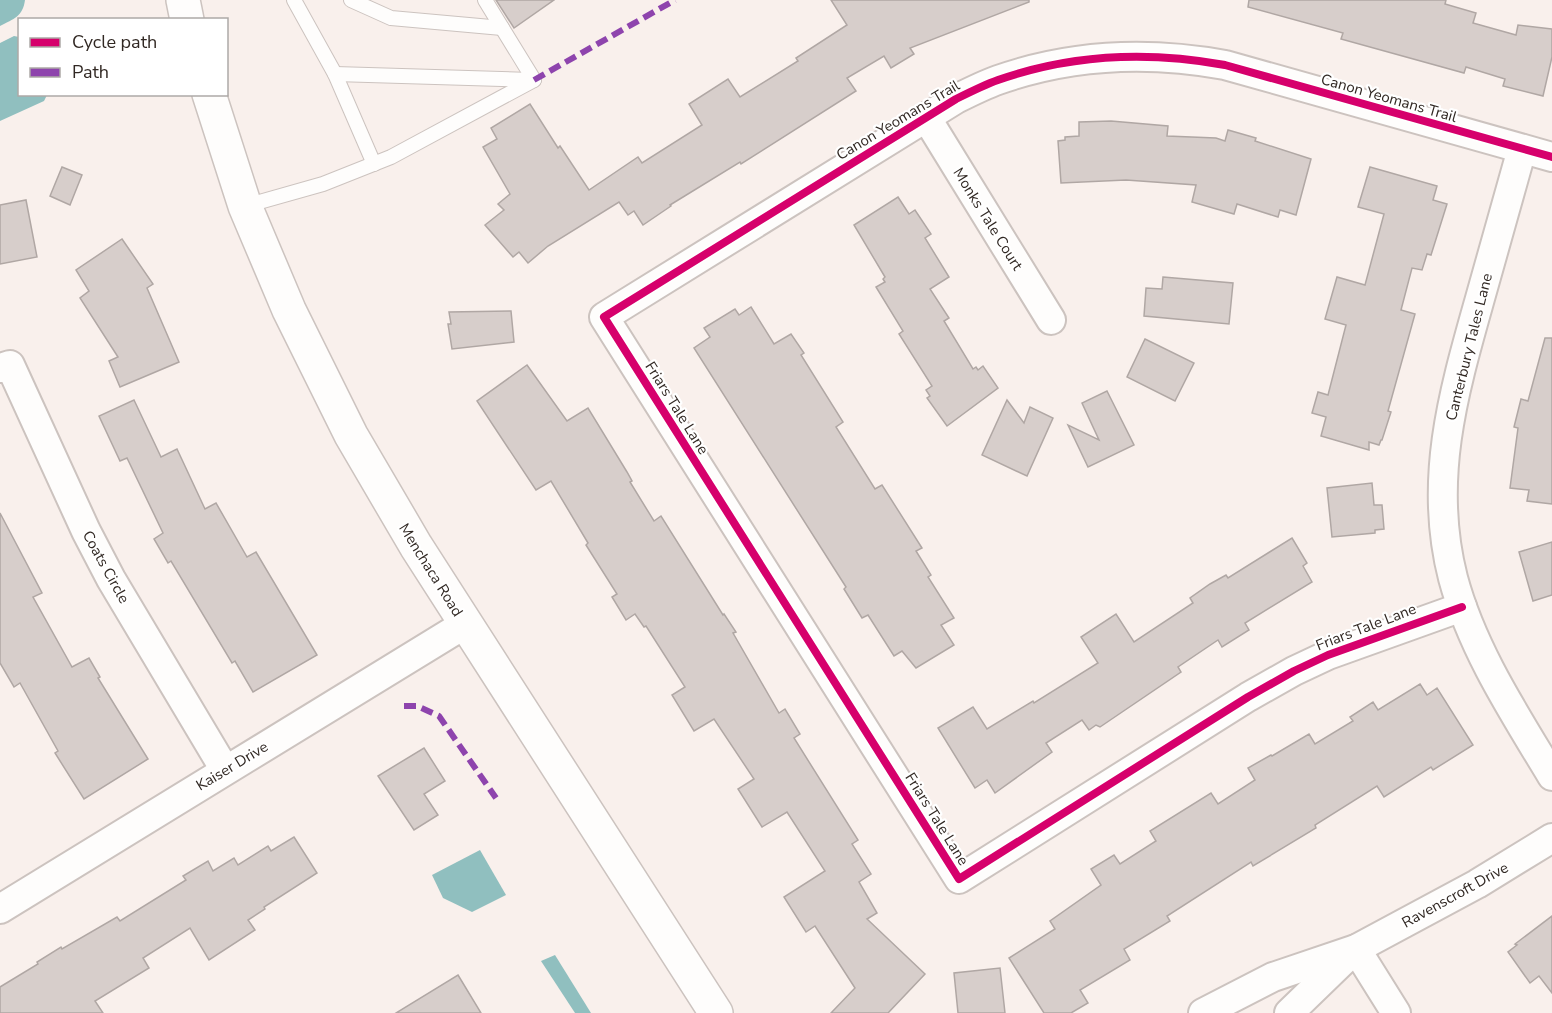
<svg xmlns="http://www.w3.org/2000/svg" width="1552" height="1013" font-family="'Nunito Sans',sans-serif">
<rect width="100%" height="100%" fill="#f9f0ec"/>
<g fill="#90bfbf">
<path d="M0,0H25C23,16 14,19 0,26Z"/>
<path d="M14,36L19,37L20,94L47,95L44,101L0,121V43Z"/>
<path d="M480,850L506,895L472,912L443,898L432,875Z"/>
<path d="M555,955L591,1013H575L541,961Z"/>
</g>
<g fill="#d7cecb" stroke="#b0a7a4" stroke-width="1.5">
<path d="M496,0H554L514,28Z"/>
<path d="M831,0H1029V2L910,48L914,54L891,68L884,56L847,78L856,91L741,164L740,162L670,205L671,206L643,225L634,211L628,215L619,202L548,246L528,263L519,252L513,257L485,225L504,210L498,204L510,194L483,147L497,139L491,128L530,104L558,148L560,146L589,190L638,157L642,163L702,125L689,104L728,79L740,97L798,61L796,58L847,25Z"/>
<path d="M1249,0H1446L1445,4L1476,13L1473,23L1516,35L1518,25L1552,29V57L1543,96L1503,86L1505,79L1466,67L1464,73L1341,39L1343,33L1248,7Z"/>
<path d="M1111,121L1168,126L1167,136L1216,138L1225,141L1228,130L1256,138L1255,141L1311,159L1296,215L1280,210L1278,217L1237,204L1234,214L1192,202L1196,185L1126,180L1061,183L1058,141L1065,140V137L1079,136V122Z"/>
<path d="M62,167L82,175L70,205L50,196Z"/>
<path d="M1370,167L1437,186L1433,200L1447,204L1431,255L1427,254L1422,270L1412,268L1401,310L1415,314L1388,411L1391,412L1382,440H1381L1379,445L1369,442V450L1321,436L1326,417L1312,413L1318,392L1328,395L1346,325L1325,319L1337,277L1365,285L1384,214L1358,207Z"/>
<path d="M898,197L909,214L915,210L931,234L925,238L949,277L930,289L949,318L944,321L973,369L976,367L978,370L983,366L998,388L947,426L927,398L930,396L926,390L932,386L899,334L903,331L876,287L885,282L883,279L885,277L854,225Z"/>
<path d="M26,200L37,257L0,264V205Z"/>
<path d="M122,239L153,284L147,288L179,362L120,387L109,361L118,357L80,298L89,291L76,270Z"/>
<path d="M1163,277L1233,283L1229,324L1144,316L1146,288L1162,289Z"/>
<path d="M751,307L774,344L791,334L804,353L801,355L843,422L836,427L875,489L882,485L922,548L916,551L931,575L928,577L954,618L941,625L954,645L916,668L902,651L894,656L868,615L862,618L844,589L846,587L694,348L710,337L704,328L735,309L739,315Z"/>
<path d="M511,311L514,342L452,349L448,324H451L449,312Z"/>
<path d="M1545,338H1552V504L1527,501L1529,490L1510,488L1518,428L1514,427L1521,399L1528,401Z"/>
<path d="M1145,339L1194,363L1175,401L1127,377Z"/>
<path d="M527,365L567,421L588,408L627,472L632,481L630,482L654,521L661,516L723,615L724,614L736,632L733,633L779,713L785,709L800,734L794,738L858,840L852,844L871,874L859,882L877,913L867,919L925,974L888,1013H831L855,988L815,926L806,932L784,897L825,871L787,812L762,827L738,789L754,779L714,719L694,731L672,695L685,687L646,626L644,627L635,614L626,620L612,597L617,594L586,545L588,543L551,481L536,490L477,401Z"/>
<path d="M1107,391L1134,445L1088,467L1068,425L1099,440L1082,403Z"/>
<path d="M134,400L161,457L177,449L205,509L216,503L247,557L256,552L317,655L253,692L235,661L232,663L171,561L168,563L154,539L163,533L127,458L120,461L99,416Z"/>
<path d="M1007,400L1024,423L1030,407L1053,418L1027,476L982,455Z"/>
<path d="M1372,483L1374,505H1382L1384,529L1375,530V533L1332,537L1327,488Z"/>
<path d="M0,513L42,593L33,597L72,667L89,658L100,677L98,678L148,759L84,799L55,753L58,751L20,683L14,687L0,663Z"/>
<path d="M1292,538L1307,563L1303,566L1312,582L1245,623L1249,630L1222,647L1218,640L1178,667L1181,672L1100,727L1096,725L1089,730L1082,720L1046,743L1052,752L995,793L987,780L975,788L938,728L973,707L987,729L1033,701L1034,703L1098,663L1081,637L1116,614L1134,642L1193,603L1190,598L1210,584L1226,575L1228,578Z"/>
<path d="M1552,542V595L1533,601L1519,552Z"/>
<path d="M1420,684L1427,695L1437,688L1473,745L1433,770L1431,767L1384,797L1377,786L1315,825L1316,828L1253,866L1251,862L1167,916L1170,921L1124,949L1130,960L1080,990L1088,1003L1071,1013H1044L1009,958L1055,929L1050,921L1101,885L1091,869L1114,855L1120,864L1156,841L1150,831L1211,793L1218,804L1255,780L1248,768L1271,755L1272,756L1309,734L1315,744L1353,721L1350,717L1373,702L1378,710Z"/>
<path d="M424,748L445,781L424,794L438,815L414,830L378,776Z"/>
<path d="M294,837L317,873L264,907L265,909L248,920L255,930L209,960L190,928L143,958L149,968L95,1001L103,1013H0V987L38,964L37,962L61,947L62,949L117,917L120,921L186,880L183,876L208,861L213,871L234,858L238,865L268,846L271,851Z"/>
<path d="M1552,916V993L1539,976L1530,983L1508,952L1517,945L1515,944Z"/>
<path d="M1000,968L1005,1013H958L954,973Z"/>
<path d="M458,975L481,1013H396Z"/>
</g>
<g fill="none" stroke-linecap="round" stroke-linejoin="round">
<g stroke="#ccc3bf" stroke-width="16">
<g id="service">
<path d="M294,0L335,74L374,164"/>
<path d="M351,0L391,18L502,28"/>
<path d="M485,0L534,80"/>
<path d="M335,74L531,80"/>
<path d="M245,206L323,184L391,157L534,80"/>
</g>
</g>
<g stroke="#ccc3bf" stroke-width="32">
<g id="minor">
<path d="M926,117L1051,320"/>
<path d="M1522,149C1508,200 1493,251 1479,302C1453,394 1428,481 1453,578C1472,649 1514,713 1552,776"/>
<path d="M0,368L10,365L86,531L111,579L225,770"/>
<path d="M1462,607L1328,655L1294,671L1248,697L959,879L604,317L956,99C970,92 984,85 998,80C1072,54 1148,51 1225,65L1552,157"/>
<path d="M0,909L465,624"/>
<path d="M1356,949L1396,1013"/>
<path d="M1203,1013L1273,977L1356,949L1477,884L1552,838"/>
<path d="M1289,1013L1350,954"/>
</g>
</g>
<g stroke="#ccc3bf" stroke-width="36">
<g id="secondary">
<path d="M183,0L187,20"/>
<path d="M209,94L245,206L289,310L351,435L416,546L716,1013"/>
</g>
</g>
<use href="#service" stroke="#fefdfc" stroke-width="14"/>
<use href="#minor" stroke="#fefdfc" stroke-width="28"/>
<use href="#secondary" stroke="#fefdfc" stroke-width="33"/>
<g stroke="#8e44ad" stroke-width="6" stroke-dasharray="12 6" stroke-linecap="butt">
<path d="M534,80L675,0"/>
<path d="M404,706H417L439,716L496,798"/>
</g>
<g stroke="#fff" stroke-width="11">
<path id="cycleway" d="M1462,607L1328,655L1294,671L1248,697L959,879L604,317L956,99C970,92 984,85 998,80C1072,54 1148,51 1225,65L1552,157"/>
</g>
<use href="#cycleway" stroke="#d6006c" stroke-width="8"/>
</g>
<g text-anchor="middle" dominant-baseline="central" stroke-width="4.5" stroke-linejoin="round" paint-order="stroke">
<g font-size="15" fill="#312823" stroke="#fff">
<text transform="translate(1389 98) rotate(16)">Canon Yeomans Trail</text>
<text transform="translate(898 120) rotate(-31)">Canon Yeomans Trail</text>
<text transform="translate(988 219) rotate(58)">Monks Tale Court</text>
<text transform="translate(1469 347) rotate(-76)">Canterbury Tales Lane</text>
<text transform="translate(677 408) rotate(58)">Friars Tale Lane</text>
<text transform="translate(106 567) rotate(61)">Coats Circle</text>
<text transform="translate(431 570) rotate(58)">Menchaca Road</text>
<text transform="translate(1366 627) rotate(-21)">Friars Tale Lane</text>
<text transform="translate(232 766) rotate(-31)">Kaiser Drive</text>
<text transform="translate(937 819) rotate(58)">Friars Tale Lane</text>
<text transform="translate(1455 895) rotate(-29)">Ravenscroft Drive</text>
</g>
</g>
<rect x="18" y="18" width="210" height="78" fill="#ffffff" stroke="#ada9a7" stroke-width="1.5"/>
<rect x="30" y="38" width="30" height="9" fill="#d6006c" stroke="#ada9a7" stroke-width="1.5"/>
<text x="72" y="48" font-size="18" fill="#312823">Cycle path</text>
<rect x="30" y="68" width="30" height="9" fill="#8e44ad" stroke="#ada9a7" stroke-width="1.5"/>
<text x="72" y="78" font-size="18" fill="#312823">Path</text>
</svg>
